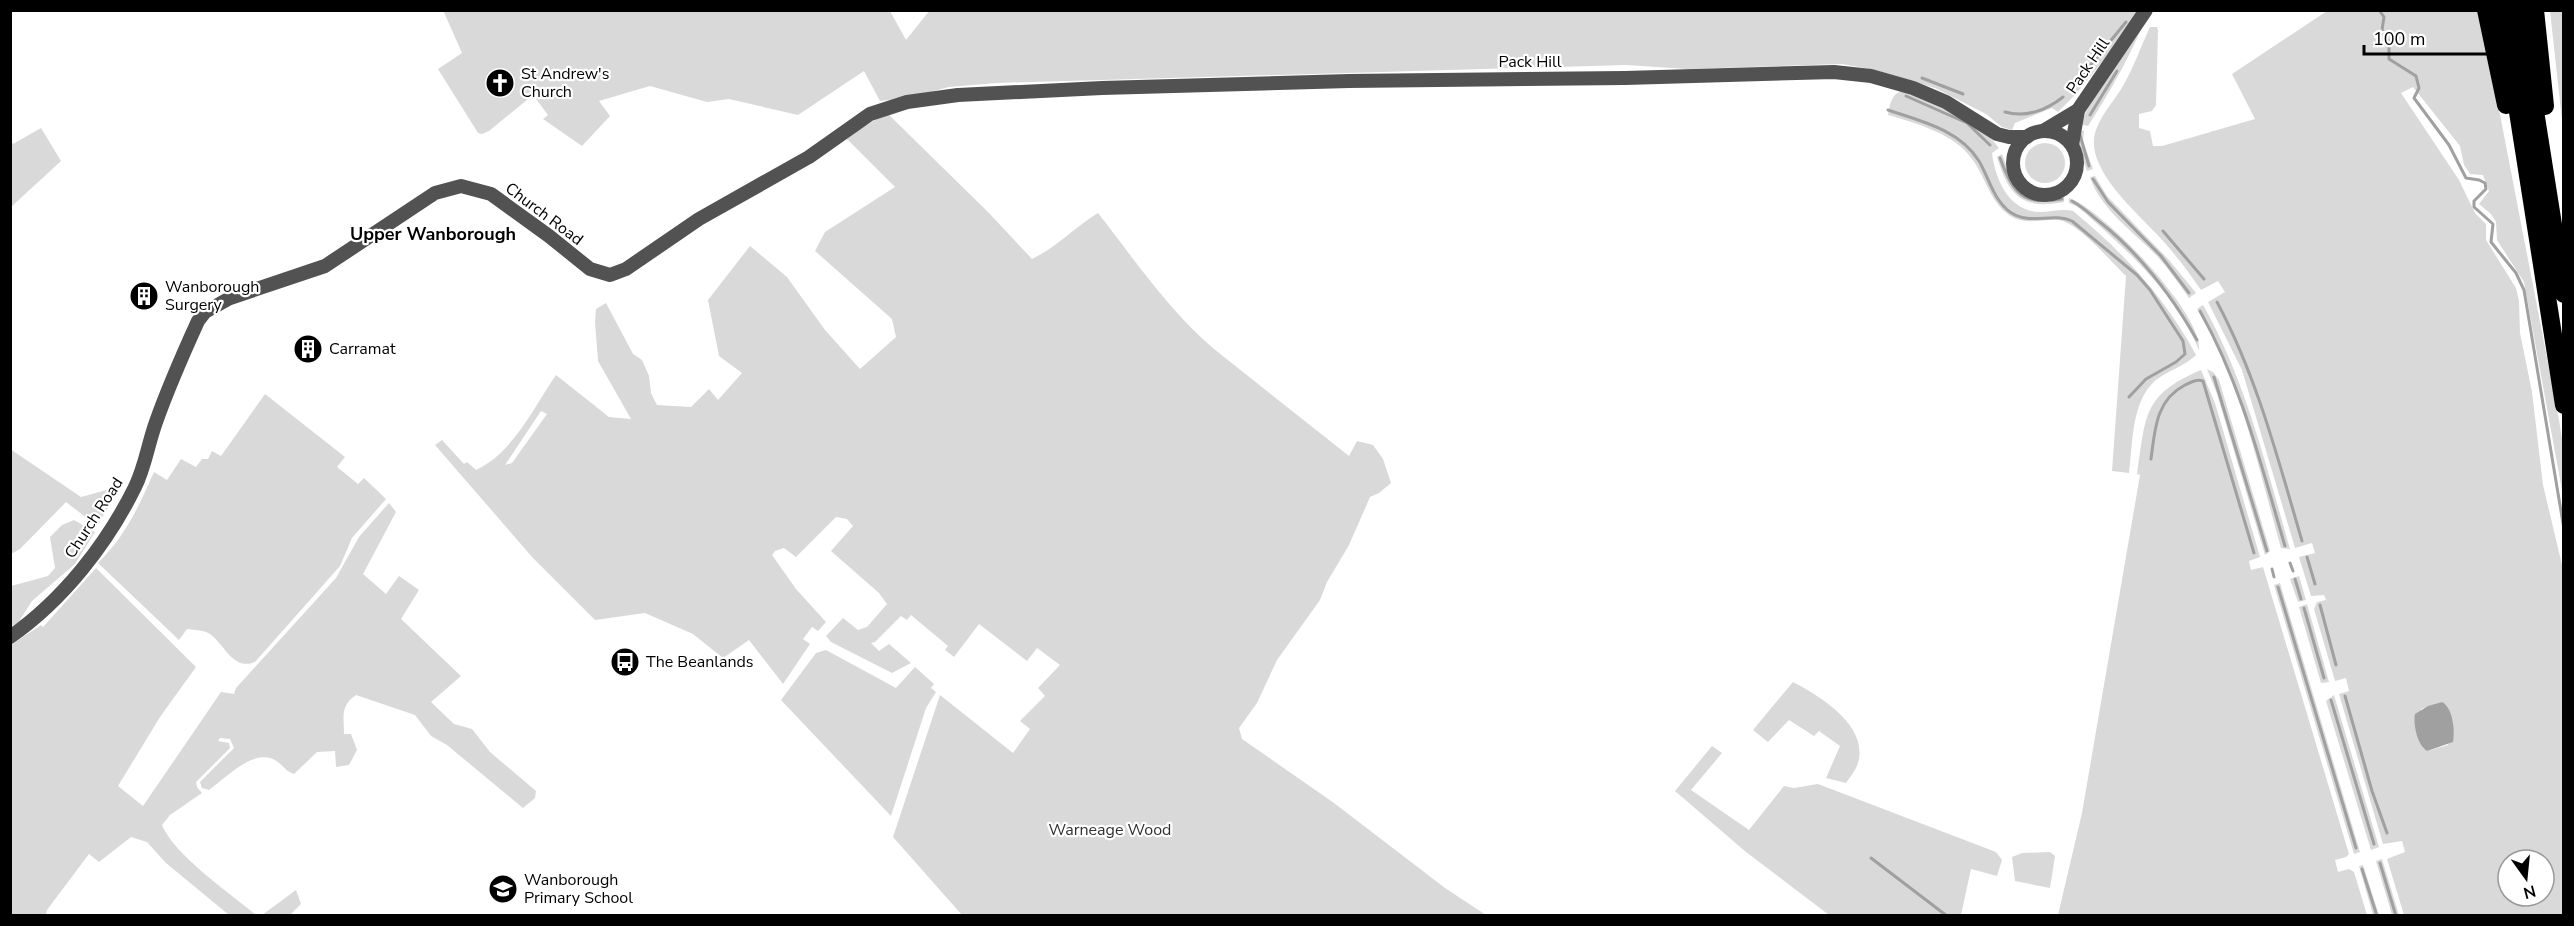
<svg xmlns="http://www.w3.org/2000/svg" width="2574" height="926" font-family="'Nunito Sans',sans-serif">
<rect width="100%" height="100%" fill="#fff"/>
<g fill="#d9d9d9" fill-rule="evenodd">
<path d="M443,10L890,11L906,40L930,10L2139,11C2113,46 2090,82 2058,112L2052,108L2015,123L2012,130L2002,127L1986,114L1935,88L1875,70L1842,64L1687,69L1626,65L996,83L949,87L907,98L880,101L864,71L798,115L729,99L707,102L650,86L599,101L610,116L582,146L543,119L548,115L533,95L489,131L482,134L478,133L438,69L462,53Z"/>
<path d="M2327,11H2480L2559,420L2563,445V496L2524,282L2497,240L2496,222L2491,214L2479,204L2489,191L2483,175L2470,174L2464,165L2460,146L2413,87L2401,93L2459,180L2475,213L2486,224V240L2516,288L2519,301L2520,333L2532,392L2543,485L2563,569V915H2404L2387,859L2405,852L2402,841L2383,844L2339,694L2349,691L2346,678L2335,681L2314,609L2317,602L2326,600L2324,595L2311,596L2299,557L2315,553L2312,543L2295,548L2242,370L2208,302L2225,292L2218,281L2201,290C2190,274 2178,258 2165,243C2143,217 2085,172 2095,133C2100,116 2114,101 2123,86C2134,67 2141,46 2150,27H2157L2158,30L2156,105L2152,111L2139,114V128L2150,131L2153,146H2162L2255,119L2232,74ZM2442,702C2452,714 2458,731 2448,745L2427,751L2423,748L2421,709ZM2508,860H2544V896H2508Z"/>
<path d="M2550,11H2563V129Z"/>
<path d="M2142,27C2127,62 2109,93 2088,126L2079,124L2095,96Z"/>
<path d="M1902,91C1937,104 1976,117 1999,148L1992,153C1995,179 2009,211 2039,212C2051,212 2062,208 2073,211C2123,252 2165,297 2196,355C2185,366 2169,370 2156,380C2131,401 2133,443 2129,473L2112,471L2126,276C2111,262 2080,224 2059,220C2044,218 2030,225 2014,218C1990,205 1987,179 1972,159C1955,134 1916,123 1888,115C1890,105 1891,94 1902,91Z"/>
<path d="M887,113L988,212L1032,259C1057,247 1075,227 1098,213C1134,259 1169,311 1214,349L1349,456L1357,441L1373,445L1383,459L1391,483L1379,493L1370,497L1349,545L1327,582L1320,600L1277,660L1257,703L1239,728L1242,739L1334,803L1445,888L1486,915H962L893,837L940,695L1013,753L1030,729L1020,721L1045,696L1038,688L1060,665L1037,648L1027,661L979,624L954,657L945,650L948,646L911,615L907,620L901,616L875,642L871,643L879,651L889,644L911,663L892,673L831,642L826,636L843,618L858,630L867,627L887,604L879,593L831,551L853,526L847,519L836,517L796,557L784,548L775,551L772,555L796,589L826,622L818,631L812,627L803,639L810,644L783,684L749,640L723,658L693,634L645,613L595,620L533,558L435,445L442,440L464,464L467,462L476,470C513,453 534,407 556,375L609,417L631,419L598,361L595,322L596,309L606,303L633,354L642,360L649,376L651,393L657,405L691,407L709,389L718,400L742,373L719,356L708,300L750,246L787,277L825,330L860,369L896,337L892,319L815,251L825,232L895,187L847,139L853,133ZM541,411L547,414L512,463L505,465Z"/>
<path d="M41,128L61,161L11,207V141L13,144Z"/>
<path d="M2078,130L2084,131L2083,141L2093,169L2087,171L2077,142Z"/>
<circle cx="2045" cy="163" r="20"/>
<path d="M2002,154C2010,174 2014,197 2040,200C2048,200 2056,197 2064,197V202C2022,210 2009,196 1997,157Z"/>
<path d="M2095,176L2107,196L2169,260L2196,293L2189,298C2179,284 2169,269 2157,256C2135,233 2100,209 2090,177Z"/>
<path d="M2069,198C2103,209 2203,314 2199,350C2177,298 2136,258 2095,222C2087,215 2079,206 2069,203Z"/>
<path d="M2203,305C2246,381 2266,466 2290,549L2281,548C2259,470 2240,378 2197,309Z"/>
<path d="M2207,369L2213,372L2219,380L2270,551L2265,555L2217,394Z"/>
<path d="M2201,370L2215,403L2260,557L2249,561L2251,570L2263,567L2349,854L2346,857L2335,860L2338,872L2349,869L2354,872L2367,915H2058L2082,813L2140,475L2137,474C2146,416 2142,395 2201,370Z"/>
<path d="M265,394L345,457L337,467L358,484L364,478L386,499L352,538L340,566L255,662C233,671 225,645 210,634C205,630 194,630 187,629L179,640L98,563C126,535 138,508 154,472L167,480L181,459L196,467L202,459H208L212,451L221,456Z"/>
<path d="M10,449L81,497L121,486L97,526L66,502L20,549L11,554Z"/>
<path d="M389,503L396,512L363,574L386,594L399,576L419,590L401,619L461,676L431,702L454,724L472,729L490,752L536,791L535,798L523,808L447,745L431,736L415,715L356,695C340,706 344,716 344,734H351L357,750L349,765L336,767L335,751L317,752L294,774C284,771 280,760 270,758C248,753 226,778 209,790L202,788L200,782L234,748L230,739L220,738L218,741L229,743L230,748L196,782L197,787L202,793L170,815L162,825C174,855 231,894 256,915H229L166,863L147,842L131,837L99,862L89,854L47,910L46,915L11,916V645L41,625L43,627L96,568L196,667L160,717L118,786L143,806L221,692L234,694L236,688L336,578L359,537Z"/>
<path d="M74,520L95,532L75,564L32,601L18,623L11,626V586L48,576L55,568L50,537L62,525Z"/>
<path d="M2299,576L2306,600L2298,602L2290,579Z"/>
<path d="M2280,583L2360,852L2354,854L2274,585Z"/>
<path d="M2307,604L2329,682L2321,683L2299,607Z"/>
<path d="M826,650L896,688L915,667L934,684L931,688L936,692L926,708L891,816L781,700L816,653Z"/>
<path d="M1793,682C1820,696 1869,726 1858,763C1856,770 1850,777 1846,783L1826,778L1840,746L1819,731L1814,736L1789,720L1768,742L1753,730Z"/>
<path d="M2334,695L2379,847L2371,850L2326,701Z"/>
<path d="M1712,746L1722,753L1691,790L1749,830L1784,786L1794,788L1818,784L1996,852L2002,860L1997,876L1971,869L1961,915H1829L1746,852L1675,791Z"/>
<path d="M2050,852L2055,856L2050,888L2015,881L2012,857L2022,853Z"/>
<path d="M2382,859L2399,915H2392L2376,861Z"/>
<path d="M2363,865L2379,915H2373L2359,866Z"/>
<path d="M296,890L301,904L290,915H262Z"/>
</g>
<path fill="#a0a0a0" d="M2442,702C2453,708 2455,730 2453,742L2427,751C2417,745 2413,724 2415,714L2428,706Z"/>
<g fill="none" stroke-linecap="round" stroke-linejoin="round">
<g stroke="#a0a0a0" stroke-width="3">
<path d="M2379,10L2384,17L2382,30L2389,41V59L2416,76L2419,88L2414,98L2449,145L2466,178L2479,180L2485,183L2486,189L2474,201V207L2493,224L2491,242L2516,273L2524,290L2564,529"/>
<path d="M2081,77L2126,22"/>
<path d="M1922,78L1963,94"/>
<path d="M1906,96L1967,123L1990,145"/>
<path d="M1888,110C1921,121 1960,130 1979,161C1989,178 1993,199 2010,212C2030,226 2052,212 2072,221L2137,275L2150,290L2183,341L2185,354L2176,362L2146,379L2129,397"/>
<path d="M2005,112C2026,118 2047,110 2063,97"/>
<path d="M2090,115L2117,71"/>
<path d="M2080,135L2089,166"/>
<path d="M2000,158C2014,195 2022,205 2062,199"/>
<path d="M2093,179L2108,202L2161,256L2189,293"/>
<path d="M2072,201C2083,207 2091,215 2101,223C2141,255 2172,296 2197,340"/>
<path d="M2163,231L2204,279"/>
<path d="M2217,302C2257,377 2278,459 2302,541"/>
<path d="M2200,311C2242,386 2261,465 2285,546"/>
<path d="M2214,377L2267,551"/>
<path d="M2151,459C2155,429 2156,400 2185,385C2191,382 2196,379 2203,381L2254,553"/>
<path d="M2307,557L2315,584"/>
<path d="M2290,563L2293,571"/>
<path d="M2272,569L2274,577"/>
<path d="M2295,579L2301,599"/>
<path d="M2278,587L2356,848"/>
<path d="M2320,605L2336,665"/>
<path d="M2304,608L2324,678"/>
<path d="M2345,696L2372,791L2387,833"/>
<path d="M2331,700L2374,844"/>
<path d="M1871,858L1947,916"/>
<path d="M2380,863L2396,916"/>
<path d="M2362,869L2377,916"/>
</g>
<g stroke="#525252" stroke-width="14">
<path d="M2043,131L2078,110L2146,10"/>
<circle cx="2045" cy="163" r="32"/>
<path d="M2072,145L2078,110"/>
<path d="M10,637C63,600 107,544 135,487C145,467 148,444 156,422C168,388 183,354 198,321L205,312L230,298L325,266L435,193L461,186L491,194L549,236L590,269L610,275L626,269L699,219L809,157L870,114L907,102L958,95L1102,88L1349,81L1625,78L1834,72L1871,76L1913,88L1946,102L1997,134L2009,137H2027"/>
</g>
<g stroke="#000" stroke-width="18">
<path d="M2486,10L2506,105"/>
<path d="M2502,10L2564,405"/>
<path d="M2519,10L2564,294"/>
<path d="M2535,10L2545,106"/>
</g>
</g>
<defs>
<g id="church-disc" transform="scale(1.5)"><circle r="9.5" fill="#000" stroke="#fff"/><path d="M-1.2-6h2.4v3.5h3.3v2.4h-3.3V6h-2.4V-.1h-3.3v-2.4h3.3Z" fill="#fff"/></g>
<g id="building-disc" transform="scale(1.5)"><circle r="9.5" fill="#000" stroke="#fff"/><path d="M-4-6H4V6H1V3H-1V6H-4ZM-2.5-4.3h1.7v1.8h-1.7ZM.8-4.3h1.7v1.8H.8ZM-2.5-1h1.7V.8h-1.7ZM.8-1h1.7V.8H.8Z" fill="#fff"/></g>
<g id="bus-disc" transform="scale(1.5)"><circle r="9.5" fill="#000" stroke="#fff"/><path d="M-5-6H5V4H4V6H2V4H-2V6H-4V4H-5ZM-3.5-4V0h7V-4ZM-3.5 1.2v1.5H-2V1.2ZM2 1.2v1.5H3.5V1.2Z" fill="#fff"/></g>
<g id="school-disc" transform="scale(1.5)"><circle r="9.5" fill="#000" stroke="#fff"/><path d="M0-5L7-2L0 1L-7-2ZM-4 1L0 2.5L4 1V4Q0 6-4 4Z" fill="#fff"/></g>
</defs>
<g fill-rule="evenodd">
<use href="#church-disc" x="500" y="83"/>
<use href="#building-disc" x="144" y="296"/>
<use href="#building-disc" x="308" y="349"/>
<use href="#bus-disc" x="625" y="662"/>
<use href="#school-disc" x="503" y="889"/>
</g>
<g text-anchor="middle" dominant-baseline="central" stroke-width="4.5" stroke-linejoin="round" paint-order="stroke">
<g font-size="16" fill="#000" stroke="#fff">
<text x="1530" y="62">Pack Hill</text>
<text transform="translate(2088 66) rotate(-56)">Pack Hill</text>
<text transform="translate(544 214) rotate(37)">Church Road</text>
<text transform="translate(94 518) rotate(-57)">Church Road</text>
</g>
<g font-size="16" fill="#000" stroke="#fff" text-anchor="start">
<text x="521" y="74">St Andrew's<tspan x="521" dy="18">Church</tspan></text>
<text x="165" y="287">Wanborough<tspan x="165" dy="18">Surgery</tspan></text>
<text x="329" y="349">Carramat</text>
<text x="646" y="662">The Beanlands</text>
<text x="524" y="880">Wanborough<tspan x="524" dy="18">Primary School</tspan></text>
</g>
<g font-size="16" fill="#303030" stroke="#fff">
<text x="1110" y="830">Warneage Wood</text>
</g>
<g font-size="18" font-weight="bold" fill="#000" stroke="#fff">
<text x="433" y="234">Upper Wanborough</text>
</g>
</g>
<rect width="2574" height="926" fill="none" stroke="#000000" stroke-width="24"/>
<g transform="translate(2526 878) rotate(165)"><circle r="28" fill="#ffffff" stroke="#999999" stroke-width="1.5"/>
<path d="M0-4.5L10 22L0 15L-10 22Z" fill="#000000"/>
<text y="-9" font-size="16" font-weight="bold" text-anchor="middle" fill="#000000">N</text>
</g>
<path d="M2364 45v9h142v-9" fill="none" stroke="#000000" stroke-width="3"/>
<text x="2373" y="45" font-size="18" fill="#000000" stroke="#ffffff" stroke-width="4.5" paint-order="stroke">100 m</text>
</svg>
